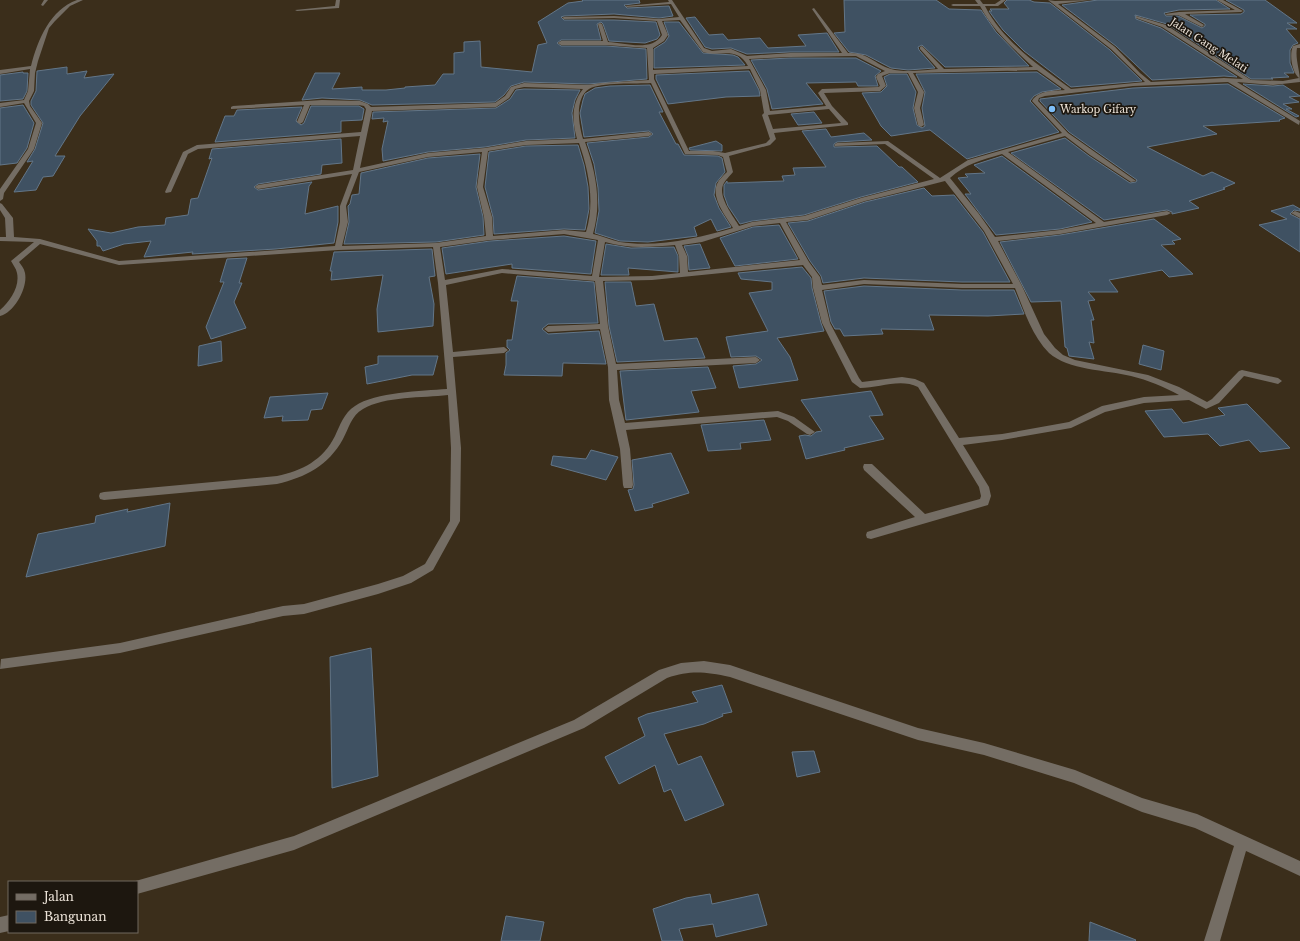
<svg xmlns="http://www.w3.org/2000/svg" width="1300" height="941" font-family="'Libre Baskerville',serif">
<rect width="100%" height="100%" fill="#3b2e1b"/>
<g fill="#3f5162" stroke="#637688">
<path d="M582,0H639L640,3L624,5L627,8L669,6L673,16L659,18L614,14L564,16L561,17L564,20H614L656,22L660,35L657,39L645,43L609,41L603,24L601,22L597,24L601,40H561L557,43L561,46H606L646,49L647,79L588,84L524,82L511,86L504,95L495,102L372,105L360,100L322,98L302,100L315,73H340L332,89L362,87V90H386L405,88V87L435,85L443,74H454V53L464,52V42L480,41L481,67L532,72L538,45L547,43L538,22L568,3L583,1Z"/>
<path d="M844,0H936L949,9L981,10L996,32L1029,66L945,67L922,45L918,47L919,50L935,68L908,70L891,68L866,55L849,52L834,33L845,32Z"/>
<path d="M1007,0H1029L1034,2L1050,3L1110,50L1142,81L1071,87L1024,51L1003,30L994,18L989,11H992L990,9H1009L1004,3Z"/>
<path d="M1098,0H1216L1230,9L1179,10L1164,13L1166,16H1178L1202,28L1205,26V24L1190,15L1241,14L1244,12V10L1226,0H1265L1297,23H1287L1297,29H1286L1298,43L1293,45L1290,50V63L1294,73H1284L1289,77L1271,78L1273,79H1251L1167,24L1135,15L1136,19L1161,28L1237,77L1224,76L1152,80L1116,46L1062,5Z"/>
<path d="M695,17L709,35L723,34L728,40L760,38L768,48L806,46L798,35L827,33L839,52H790L747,54L731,48L712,49L705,47L686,18Z"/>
<path d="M664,22H679L703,53L733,55L738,57L745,65L654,68V49L665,42L669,36Z"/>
<path d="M790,58H856L881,71L875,76L878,86H858L856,82L806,83L823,104L772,109L767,89L751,60Z"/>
<path d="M67,67V74L87,71L84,78L114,74L80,116L55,156H65L53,176L43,177L36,190L14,192L33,161L27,162L35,149L43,123L31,105V101L36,91L37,71Z"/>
<path d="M749,71L759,90L760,96L726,97L668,104L656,79V75Z"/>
<path d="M23,72V73H28L27,91L23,99L0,101V75Z"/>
<path d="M1037,72L1061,89L1042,92L1034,96L1030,101L1059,132L967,159L930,130L891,136L881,126L862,93L881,92L887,86L884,77L890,74H907L916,92L913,108L917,125L922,128L925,126L922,108L925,92L916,74Z"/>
<path d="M1228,84L1285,118L1279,120L1280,121L1203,126L1217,134L1147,147L1203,176L1212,172L1235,183L1223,188L1225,189L1189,201L1199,208L1172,214V212L1167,210L1104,220L1011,153L1065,138L1089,156L1130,183L1136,182L1137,180L1069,132L1040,101V99L1133,88Z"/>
<path d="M1243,84L1273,86L1283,85L1300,96L1289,97L1299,102L1283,104L1292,109H1286L1299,116L1296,117Z"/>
<path d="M650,85L663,112H659L676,144H678L684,155L718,156L722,158L725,172L716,183L714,195L719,208L731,227L717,231L711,219L694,227L697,236L648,242L620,241L595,233L599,211L598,188L594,164L587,143L649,137L653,134L649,131L584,137L580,113L583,100L585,94L595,88L610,86Z"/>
<path d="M524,89L580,90L575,100L572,113L575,138L526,140L485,147L428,152L383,161L382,149L388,121L383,122L384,118L372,119L373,112L496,108L510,99L516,90Z"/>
<path d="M23,105L34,123L27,148L17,163L0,165V108Z"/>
<path d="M311,106H359L364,109L362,120L341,121V132L215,142L225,116H234L237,110L302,107L296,121L301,125L304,123Z"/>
<path d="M814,112L822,123L798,125L791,114Z"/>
<path d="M826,129L831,137L864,133L872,140L837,142L834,144V147L877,146L899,167H902L918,182L861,197L804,215L752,221L740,224L728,206L724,195V185L727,181V183L784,181L782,176L795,175L793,168L826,167L802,131Z"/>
<path d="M341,139L342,163L322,165L321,174L258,184L254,187L258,190L312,182L309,186L305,214L338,206V222L334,243L276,249L192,254L193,252L144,257L151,241L124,244L103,251L100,246H97V241L88,229L111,233L138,227L165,225L166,218L188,215L191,199L198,198L212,158L209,159L212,149Z"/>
<path d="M716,141L722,145V151L690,150L689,148Z"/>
<path d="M578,145L584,165L588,187L589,209L585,230L564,229L494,234L493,217L485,187L489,152L526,146Z"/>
<path d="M480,154L476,187L483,217L484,235L436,242L344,244L349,222L348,206L350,204L352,195L359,194L361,173L428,158Z"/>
<path d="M1002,156L1092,222L1060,229L996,235L965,194H971L958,178L968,177L965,174L985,173L974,165Z"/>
<path d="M924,188L932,196L954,195L983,232L1010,282H962L864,278L823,283L821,276L810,261L788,223L808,221L865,202Z"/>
<path d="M1293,205L1300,209V211L1294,210L1290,214L1300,219V252L1259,225L1287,219L1271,211Z"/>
<path d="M1154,219L1181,239L1172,241L1175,244L1161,245L1193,274L1169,277L1162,270L1109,280L1118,292H1088L1095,300L1088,301L1094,320H1091L1094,343L1089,342L1094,359L1069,356L1067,348L1065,347L1061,301L1031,302L1000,242L1060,235Z"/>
<path d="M779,225L798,259L735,266L720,238L753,227Z"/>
<path d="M564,236L596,241L591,274L512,268V264L446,274L442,248L490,241Z"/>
<path d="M606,244L631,248L674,247L678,256V272L628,268L629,275H601Z"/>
<path d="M700,244L710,268L689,270L688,256L684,246Z"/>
<path d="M432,249L435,276L429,277L434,304L433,326L378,332L377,309L383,275L331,280L332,271H330L334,252Z"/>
<path d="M247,258L239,283H242L234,302L246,328L211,339L206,327L224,282H220L227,259Z"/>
<path d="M802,267L811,278L812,288L821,323L824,331L777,338L790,357L798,380L739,388L733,366L756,364L762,360L756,356L731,357L726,337L768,331L749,293L772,290V282L741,279L738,273Z"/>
<path d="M517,276L594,282L598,323L548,324L542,329L548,334L599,331L606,364L563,363L562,376L504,375L506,365V353L510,350L507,347V340H512L518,301H511Z"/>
<path d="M605,282H631L636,306L654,304L664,341L697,338L705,358L617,362L609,326Z"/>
<path d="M864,286L962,290H1014L1024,314L988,316L929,315L934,330L881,329L883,334L844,336L840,329H835L831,322L824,291Z"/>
<path d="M221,341L222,361L198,366L199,346Z"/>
<path d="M1143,345L1164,351L1161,370L1139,364Z"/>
<path d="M378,356H438L433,375H412L367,384L365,367L378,364Z"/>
<path d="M708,367L716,388L691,391L699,412L626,420L620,371Z"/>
<path d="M871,391L883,415L869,416L884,439L844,448L845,450L806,459L799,436L805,435L811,436L816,432L822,431L801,400Z"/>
<path d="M328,393L322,409L311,410L308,420L282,421L283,416L264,418L270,397Z"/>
<path d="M1247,404L1290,448L1260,452L1249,440L1220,446L1208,434L1164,437L1145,411L1172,409L1183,423L1225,415L1218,408Z"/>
<path d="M764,420L771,440L740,443L741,449L708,451L701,425Z"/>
<path d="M591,450L618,457L606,480L551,465L553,456L586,459Z"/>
<path d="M671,453L689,493L652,504L653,507L635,511L628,490L633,489L634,485L632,460Z"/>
<path d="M170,503L165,546L26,577L38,534L95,523L96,516L128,509L127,512Z"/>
<path d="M371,648L378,776L332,788L330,657Z"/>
<path d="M722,685L732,712L722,714L723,716L704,724L664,734L678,765L701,756L724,805L685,821L671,789L664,792L655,765L619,784L605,757L645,736L638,718L647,714L698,702L692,692Z"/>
<path d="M814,751L820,772L797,777L792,752Z"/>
<path d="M710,894L712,904L758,894L767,925L716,937L713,924L679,929L683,941H662L653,909L686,898Z"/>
<path d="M506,916L544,922L540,941H501Z"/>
<path d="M1090,922L1136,940L1135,941H1089Z"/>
</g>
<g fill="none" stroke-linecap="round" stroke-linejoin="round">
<g fill="#746d64" fill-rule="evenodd">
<path d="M44,0H48L43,6L41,5Z"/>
<path d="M77,0H83L70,6L55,21L49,28L38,61L35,73L34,91L29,101L30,106L42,123L34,149L4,193L3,199L0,201V189L28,149L36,123L24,103L0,107V103L24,100L28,91L30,69L0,74V70L31,66C38,39 50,10 77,0Z"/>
<path d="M336,0H340L339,8L297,11L295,10L335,6Z"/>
<path d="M668,0H672L704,48L712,51L731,49L747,56L790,53H842L812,9L814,8L848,53C868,52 874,64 891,69C904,73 925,70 938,69L920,49V47L922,46L944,69L1033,67C1013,48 993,31 980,6H953L951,5L953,4H978L975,0H980L983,4H995L1001,0H1006L998,6H985C1003,42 1040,66 1071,89L1145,82L1111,49L1048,0L1055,1L1090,0L1058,4L1115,47L1140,73L1151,82L1224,78L1243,79L1162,27L1136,18V16L1166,25L1251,80L1283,81L1299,78C1292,72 1289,55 1293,46L1300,44V48H1297C1295,59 1300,70 1300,82L1273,85L1237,82L1300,121L1299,125L1228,82L1133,86L1045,96L1039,98L1038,101L1068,133L1136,181L1131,182L1090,155L1065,136L1008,152L1104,222L1167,211L1171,213L1167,215L1060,234L998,241L1022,286L1044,334L1055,348L1063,355L1075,360L1148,375L1179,387L1207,402L1212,399L1239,371L1242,370L1278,378L1282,381L1278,384L1244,376L1219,403L1206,409L1189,400L1144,403L1105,412L1071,428L1002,440L963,445L989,487L991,496L988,505L871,539L867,538L866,535L867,532L915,517L864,470L863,467L864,464H872L925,514L980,499L981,496L979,487L918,387C900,378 879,388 860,388L852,382L822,323L813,288L812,277L803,265L652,280L603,281L608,326L616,364L756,357L760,360L756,363L617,370L619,400L625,423L778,411L794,417L815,432L810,435L807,434L788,421L777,417L626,430L630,449L633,485L632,488H624L623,485L620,449L609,400L608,367L600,329L548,332L544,329L548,326L600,324L595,281L502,273L446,285L453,352L504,347L508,350L504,353L453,357L461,448L460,521L433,570L411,583L378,594L304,614L283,616L120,653L0,669L1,659L120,643L283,606L304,604L378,584L403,576L425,564L450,521L451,448L448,395C423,398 385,396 363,409C351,416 349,428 343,439C328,466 306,477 277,484L104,500L100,499L99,496L100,493L104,492L277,476C302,471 323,460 335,436C340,425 344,413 355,406C375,392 422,391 447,389L438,283L433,247L338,250L119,265L40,244L19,262C21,265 24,268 25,273C28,287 15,312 0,316V310C10,301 20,287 17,273C16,268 13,265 11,261L34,242L0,241V237H6L5,218L0,210V203L2,204L13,218L14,237L40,239L119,261L335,246L340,222V206L352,174L258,189L255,187L258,185L353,170L360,136L198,149L188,154L171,192L166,193L165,192L183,152L197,145L361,132L366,109L364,106L359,105H310L303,122L300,124L297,122L304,105L231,109V107L233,106L322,100L360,101L368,104L371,107L495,103L505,96L511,87L524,83L588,85L602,83L649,80L647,48L606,45H561L558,43L561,41H603L598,24L600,23L602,24L608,42C625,43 652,52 662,35L657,21L614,18L564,19L562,18L564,17L614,16L659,19L679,17L671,4L627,7L625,6L669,2ZM680,20L703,52C720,58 736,45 748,66L653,70V48L664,41L668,35L662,21ZM856,56L885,71L878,74L876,77L880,86L878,87L822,89L818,93L826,106L770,111L766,90L749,59L790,57ZM750,69L760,90L764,113L762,115L770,139L766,143L725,153L713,151H689L654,79V74ZM1037,70L1065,90C1054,91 1038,90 1032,101L1062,133L968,160L940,178L888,141L837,143L835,144V146L885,144L934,179L861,198L804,216L752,222L739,226C733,216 718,197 723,185C725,180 730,176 733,172L729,156L770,145L776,139L774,133L848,125V123L832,106L824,93L880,91L886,86L882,76L890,73H908L918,92L914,108L918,125L921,127L924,125L920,108L924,92L913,73ZM651,83L685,154L718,155L723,157L727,172C723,176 719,179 717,184C711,198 726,217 733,228C699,238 656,248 620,242C611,240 602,236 593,234C602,203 596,172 585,142L649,136L652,134L649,132L583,139C579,125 574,99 589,89C600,82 637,84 651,83ZM524,87L583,89C571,104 572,121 577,139L526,141L485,148L428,153L360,168L372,111L496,107L509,98L515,89ZM829,109L841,123L773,129L768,115ZM579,143C589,172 595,202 586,232L564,230L493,236L492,217L483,187L488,151L526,145ZM482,152L477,187L484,217L486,236L436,243L342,246L348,222L346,206L359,172L428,157ZM1002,154L1096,223L1060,230L995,237L979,214L950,178C965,164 982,160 1002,154ZM945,181L984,231L1013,284H962L864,280L822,285L820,277L809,262L786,222L808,220L865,201L906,191ZM780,223L800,260L688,272L687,256L682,245L702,242L753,226ZM564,234L598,240L592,276L502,269L445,280L440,247L490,240ZM605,242C628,249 651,247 675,245L679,256L680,273L652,276L599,277ZM864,284L962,288H1015C1024,310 1032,336 1049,353C1068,370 1106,370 1131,376C1148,380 1164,387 1179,395L1144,397L1102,406L1069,422L1002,434L959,438L924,383L915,379L902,377L862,382L859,378L830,323L822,290Z"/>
<path d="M1217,0H1223L1243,11L1241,12L1185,14L1204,25L1202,27L1178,15H1167L1165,14L1179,12L1235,10Z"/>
<path d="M1295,211L1300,213V218L1291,213Z"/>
<path d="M704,661L730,665L918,728L984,743L1075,770L1142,798L1197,814L1300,861V876L1246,851L1220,941H1204L1234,846L1195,828L1142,812L1074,783L984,755L918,740L730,677C705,672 691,670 667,678L584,728L294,850L137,894V882H132L294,836L574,720L659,670L681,663Z"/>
<path d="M9,915V931L0,933V917Z"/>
</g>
</g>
<circle fill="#7dbef9" stroke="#1d170f" stroke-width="1.5" cx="1052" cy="109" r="4"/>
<g text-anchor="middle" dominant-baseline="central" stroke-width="3.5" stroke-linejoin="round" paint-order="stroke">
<g font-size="10" fill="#ece3d8" stroke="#1d170f">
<text transform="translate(1209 45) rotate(33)">Jalan Gang Melati</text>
</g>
<g font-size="10" fill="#ece3d8" stroke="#1d170f" text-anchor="start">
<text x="1060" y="109">Warkop Gifary</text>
</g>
</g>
<rect x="8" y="881" width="130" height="52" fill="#1d170f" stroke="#70695f"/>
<rect x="16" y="894" width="20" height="6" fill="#746d64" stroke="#70695f"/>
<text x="44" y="901" font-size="12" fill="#ece3d8">Jalan</text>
<rect x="16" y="911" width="20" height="12" fill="#3f5162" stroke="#70695f"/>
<text x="44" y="921" font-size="12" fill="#ece3d8">Bangunan</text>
</svg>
